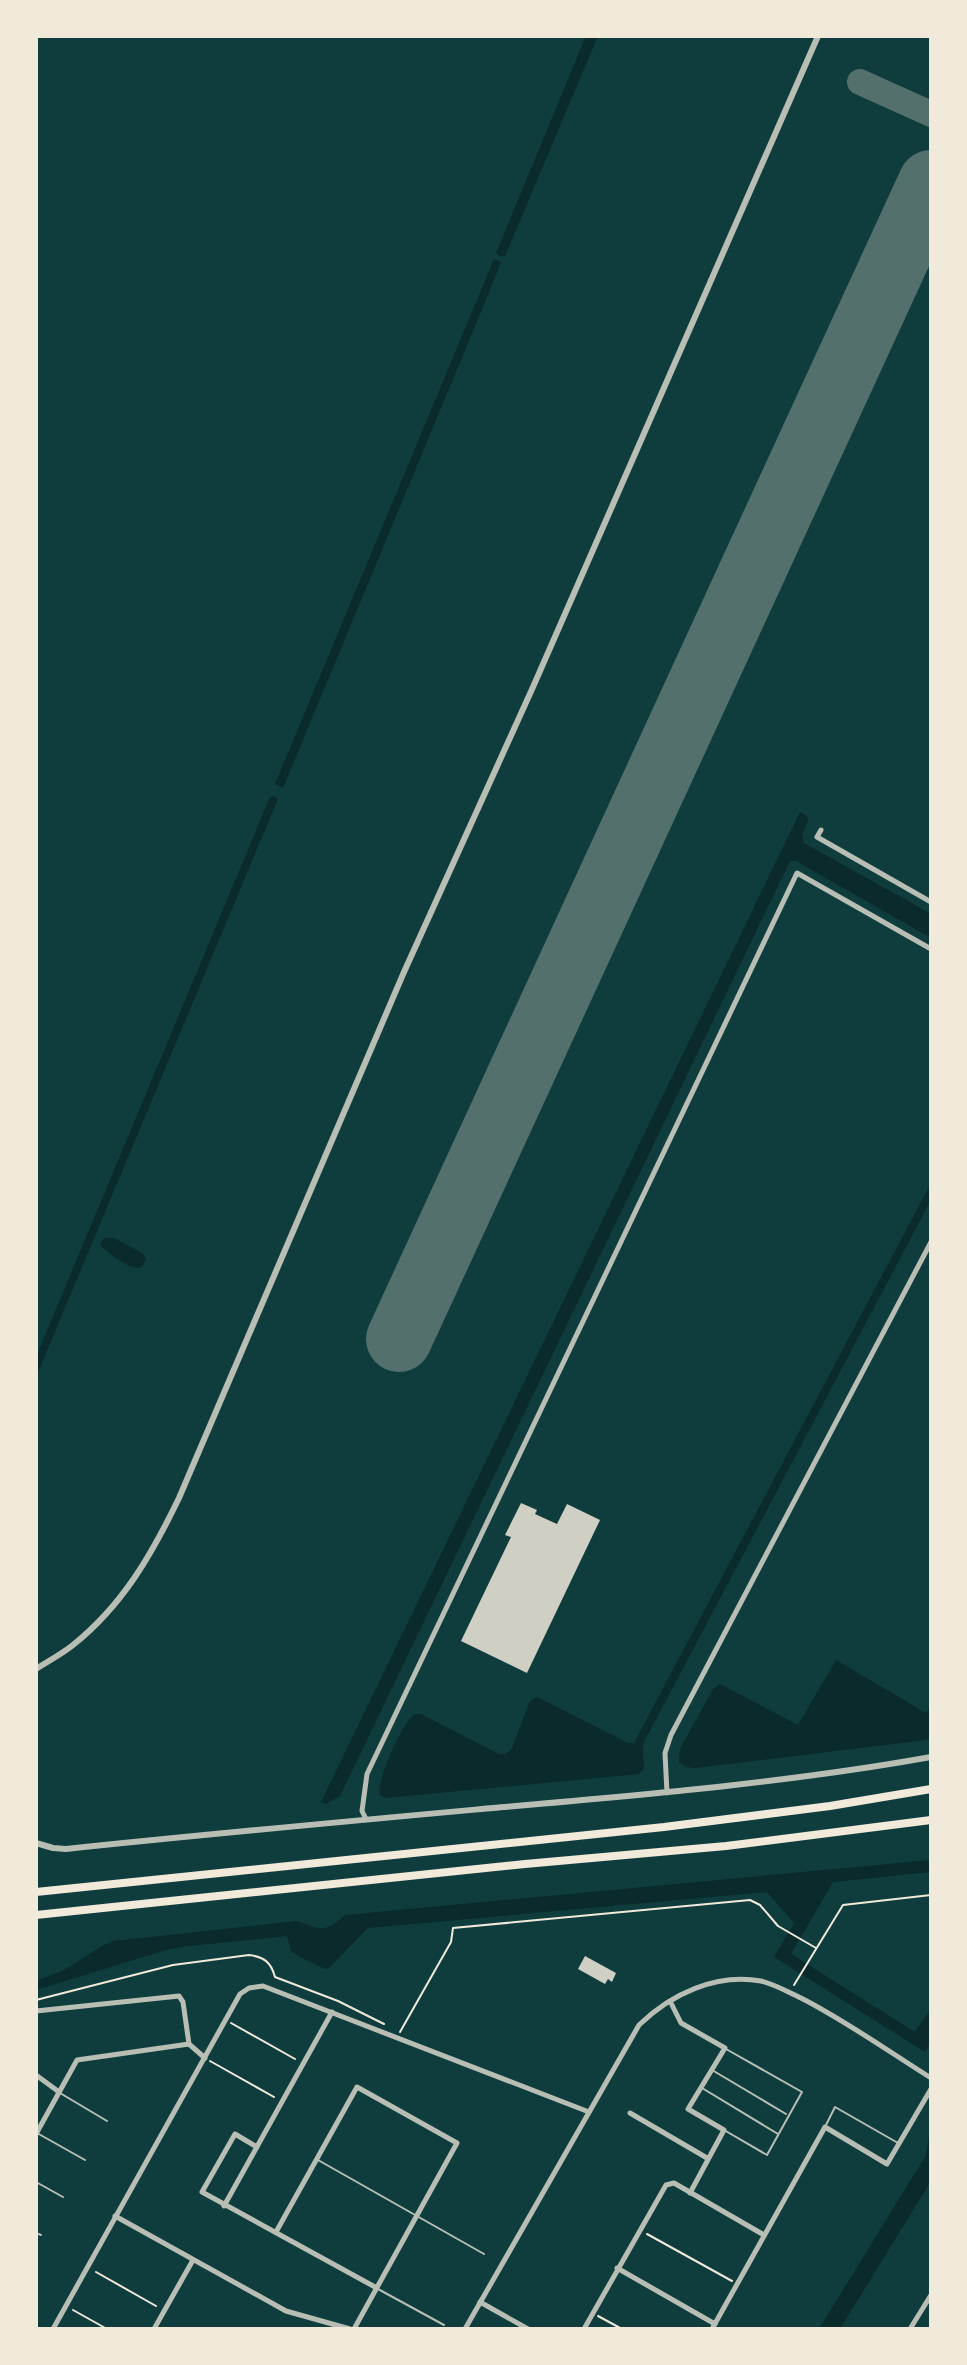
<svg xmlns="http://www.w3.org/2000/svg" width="967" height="2365" font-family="'Alegreya Sans',sans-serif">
<rect width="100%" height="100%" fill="#0f3d3e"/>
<g fill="#0a2a2b">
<path d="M586,36H598L505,256H500L496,253Z"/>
<path d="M494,259L501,262L488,295L283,788L275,784Z"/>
<path d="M274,796L278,799L36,1377V1357L270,797Z"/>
<path d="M800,812L807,816L808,821L802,834L804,843L931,914V938L796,861H790L340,1796L326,1804L321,1802Z"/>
<path d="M931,1183V1200L644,1742L643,1749L644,1768L639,1774L385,1798L380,1795C376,1782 400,1729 410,1719C415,1713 414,1714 421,1714L499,1754H506L512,1748L530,1701L537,1697L628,1743H634Z"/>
<path d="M104,1238H114L144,1254L146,1259L141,1268C128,1269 109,1254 100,1245Z"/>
<path d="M836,1660L926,1713L931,1705V1737L926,1740L695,1768L685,1767L679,1762L680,1749L713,1689L720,1684L798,1725Z"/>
<path d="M931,1860V1872L833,1882L791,1954L915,2032L931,2008V2042L925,2052L774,1957L794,1923L767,1892L368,1928L329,1968L325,1969L298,1956L291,1951L287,1936L181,1947L166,1950L36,1990V1981L64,1970L102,1946L113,1941L297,1921C320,1929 325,1934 345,1915Z"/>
<path d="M931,2123V2181L840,2329H819L926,2155Z"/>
</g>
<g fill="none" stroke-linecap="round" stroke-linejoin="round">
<path stroke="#53706d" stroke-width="26" d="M860,82L931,114"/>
<path stroke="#53706d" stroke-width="66" d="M399,1339L931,183"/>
</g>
<g fill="#cfcfc3">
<path d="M521,1503L537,1510L535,1514L557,1524L567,1504L600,1520L527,1673L461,1641L511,1537L505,1535Z"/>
<path d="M585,1956L616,1973L612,1982L608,1979L605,1984L578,1969Z"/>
</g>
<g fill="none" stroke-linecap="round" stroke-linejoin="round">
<g stroke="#f1e9da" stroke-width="2">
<path d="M794,1985L843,1905L931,1895"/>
<path d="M36,2000L173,1965L249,1955C264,1957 271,1962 275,1977L338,2001L384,2024"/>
<path d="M231,2023L295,2059"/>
<path d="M400,2032L451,1942L453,1928L750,1900L760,1905L778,1926L816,1948"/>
<path d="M210,2061L274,2097"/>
<path d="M647,2234L732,2281"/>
<path d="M96,2272L156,2306"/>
<path d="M73,2310L107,2329"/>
<path d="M598,2316L622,2329"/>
</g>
<g stroke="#b8beb3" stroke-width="2">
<path d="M712,2070L786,2114"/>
<path d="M702,2088L778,2134"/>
<path d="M60,2093L107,2121"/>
<path d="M825,2127L835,2107L898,2143"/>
<path d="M724,2130L767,2155L802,2092L726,2049"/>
<path d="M37,2133L85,2160"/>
<path d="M318,2160L484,2254"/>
<path d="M36,2182L63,2197"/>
<path d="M36,2233L41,2235"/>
<path d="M378,2289L444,2325"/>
</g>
<g stroke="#b8beb3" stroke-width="5">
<path d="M821,830L817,837L931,902"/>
<path d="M667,1793L665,1753L671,1735L931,1242"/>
<path d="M366,1819L362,1811L367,1774L797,873L931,949"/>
<path d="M670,2001L681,2023L725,2048L688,2109L724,2130L690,2193"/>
<path d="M36,2011L179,1996L183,2002L189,2044L205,2058"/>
<path d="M36,2075L59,2092"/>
<path d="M630,2113L707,2158"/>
<path d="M36,2134L77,2060L189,2044"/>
<path d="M257,2147L235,2134L202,2192L375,2287"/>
<path d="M224,2206L332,2012"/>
<path d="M115,2216L286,2311L350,2329"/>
<path d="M276,2232L357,2087L457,2143L354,2329"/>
<path d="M617,2268L715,2324"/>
<path d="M480,2302L528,2329"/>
<path d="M53,2329L240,1994L249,1988L263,1986L589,2112"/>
<path d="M154,2329L193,2260"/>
<path d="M465,2329L639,2025C671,1994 716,1973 761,1981C774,1984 788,1992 801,1998C846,2021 888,2051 931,2078"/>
<path d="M584,2329L666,2185L674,2183L764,2235"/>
<path d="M712,2329L825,2127L887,2164L931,2089"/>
<path d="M910,2329L931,2295"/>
</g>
<g stroke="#b8beb3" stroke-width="6">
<path d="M36,1669C48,1661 62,1654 73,1645C123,1605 152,1554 179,1498L404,972L533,687L818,36"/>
<path d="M36,1843L53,1848L66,1849C208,1834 351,1821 493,1808C639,1795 786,1783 931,1757"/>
</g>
<g stroke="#f1e9da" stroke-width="8">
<path d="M36,1892L664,1827L830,1806L931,1789"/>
<path d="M36,1915L525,1864L726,1846L931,1820"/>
</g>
</g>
<rect width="967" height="2365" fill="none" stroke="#f1e9da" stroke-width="76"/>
</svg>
